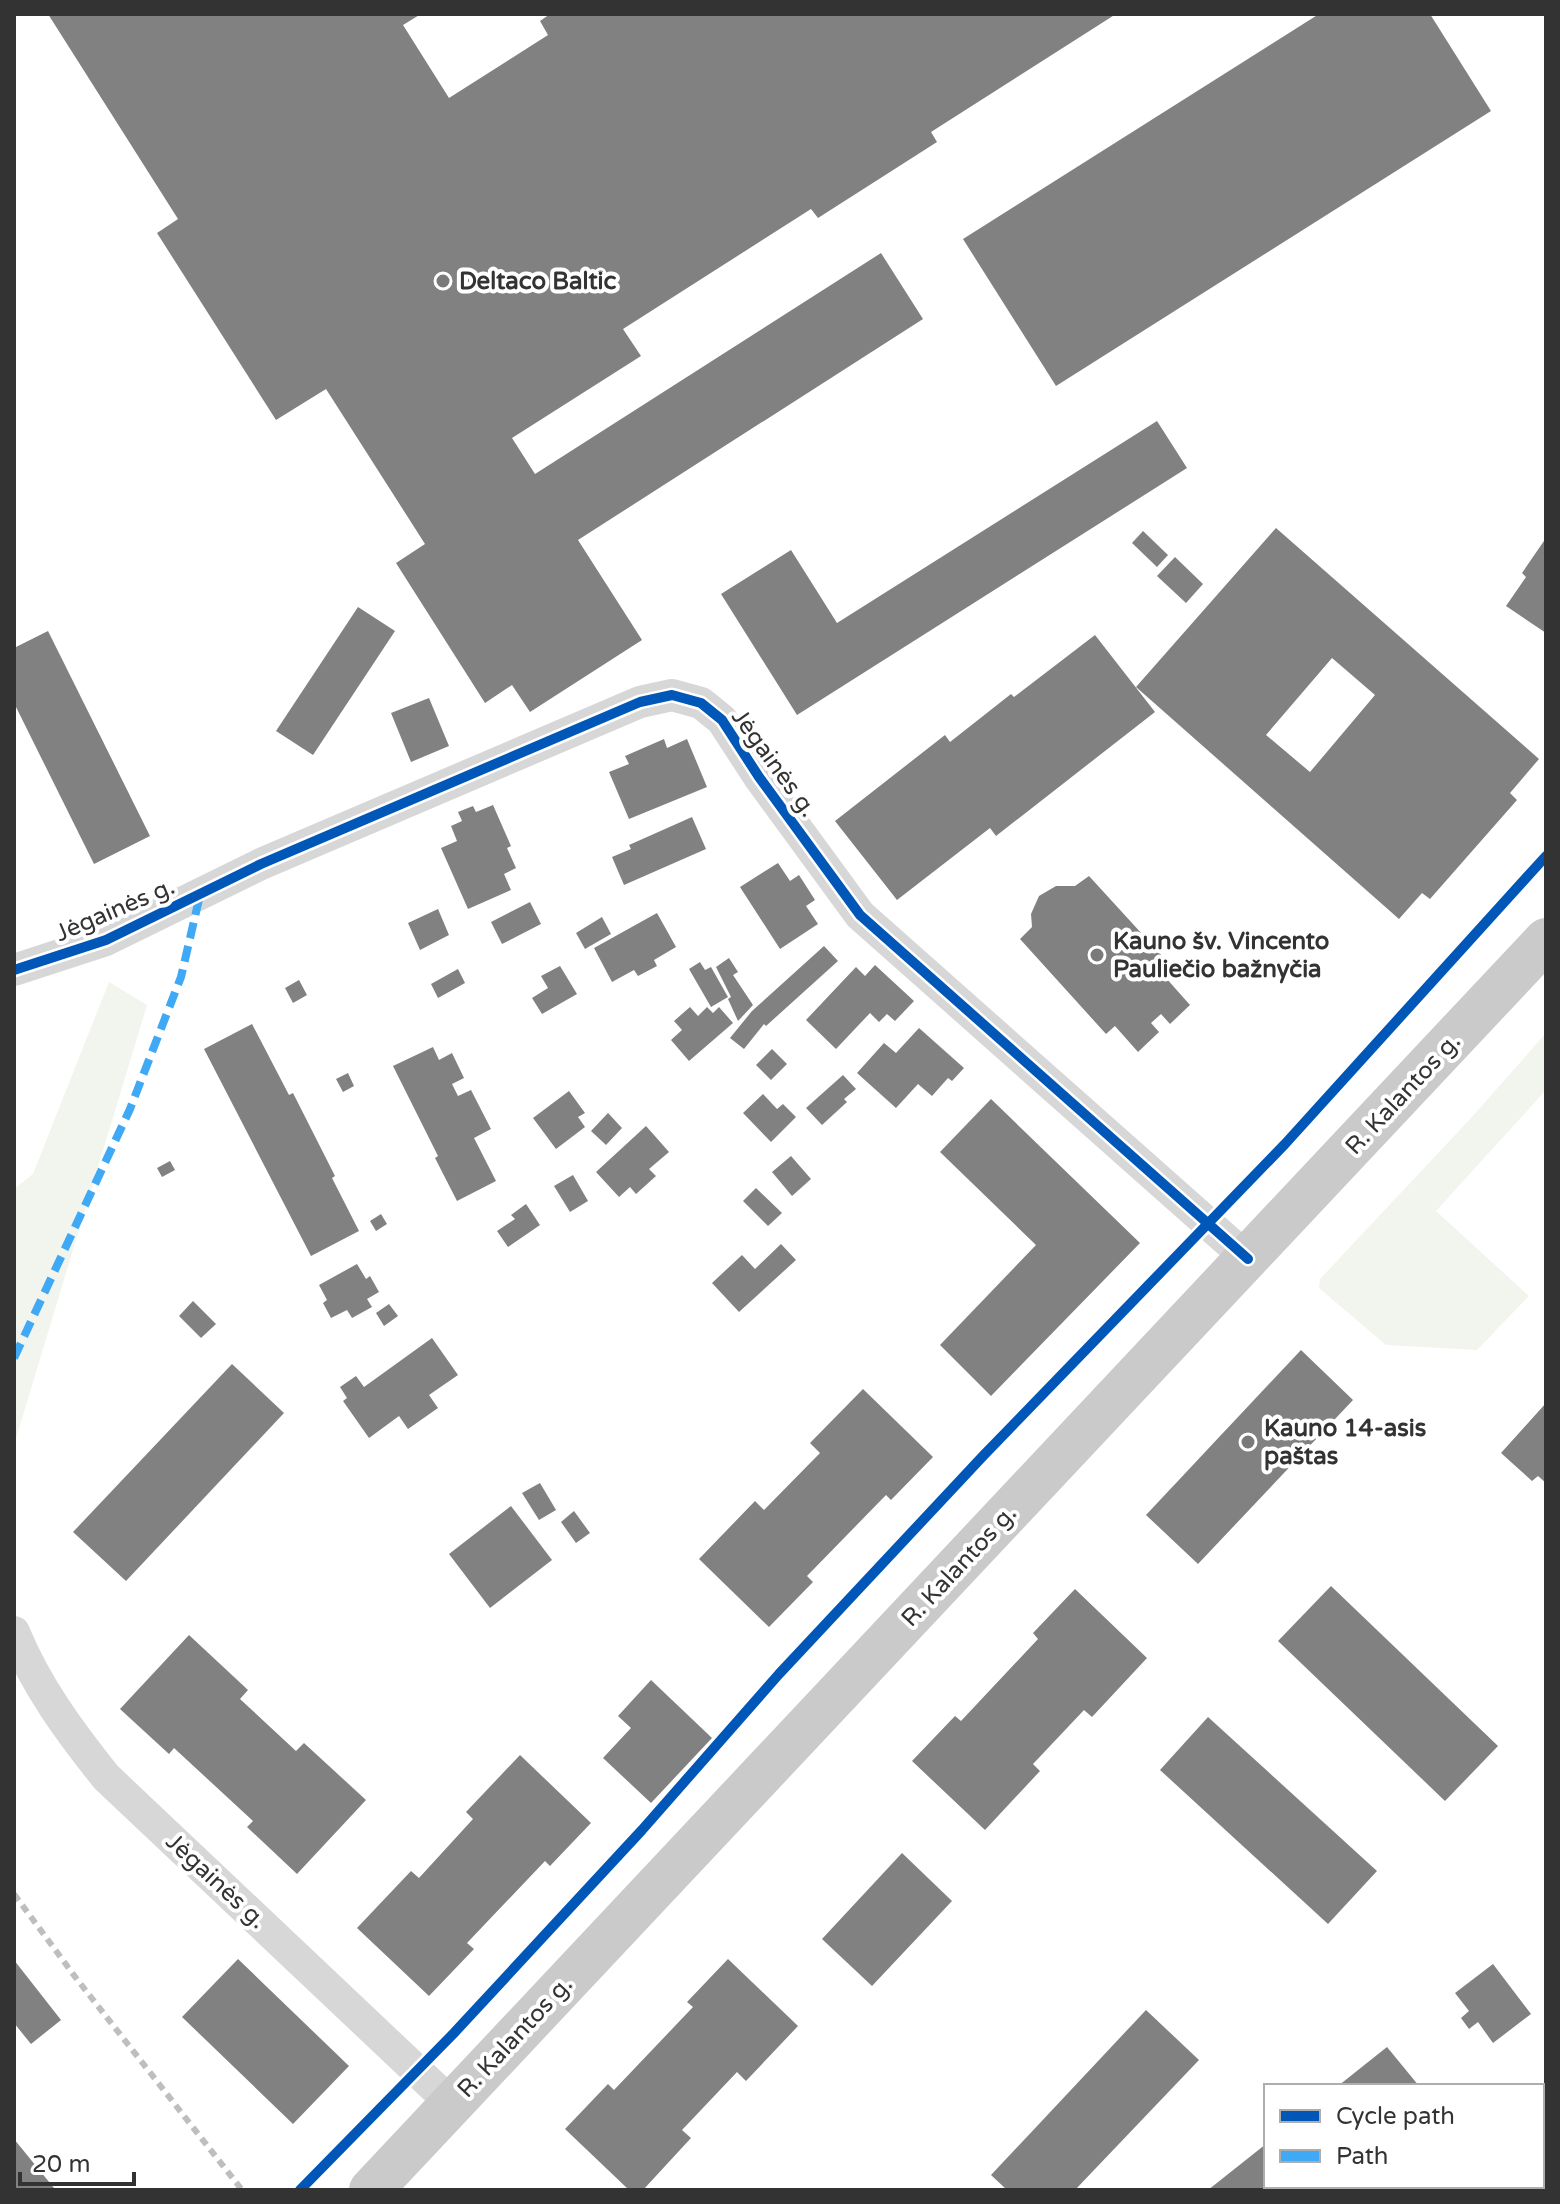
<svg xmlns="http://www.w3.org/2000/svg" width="1560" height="2204" font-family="'Varela Round',sans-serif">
<rect width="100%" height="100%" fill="#fff"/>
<g fill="#f1f5ed">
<path d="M109,982L147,1005L14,1445V1189L33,1174Z"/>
<path d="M1546,1033V1090L1436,1211L1529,1296L1477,1350L1386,1345L1319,1288L1320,1279L1471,1118Z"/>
</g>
<g fill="#818181" fill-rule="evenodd">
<path d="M48,14H421L403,25L449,98L548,35L540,21L550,14H1116L931,132L937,142L818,218L811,209L623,329L641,356L512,438L535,474L881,253L923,319L578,540L642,640L530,712L512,685L485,703L396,563L425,544L326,389L276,420L157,233L178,219Z"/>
<path d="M1319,14H1430L1491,111L1056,386L963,239Z"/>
<path d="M1157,421L1187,468L797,715L721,594L791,550L837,623Z"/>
<path d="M1276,528L1539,759L1510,793L1517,800L1430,899L1422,893L1399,919L1136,687ZM1332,658L1375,695L1310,772L1266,735Z"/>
<path d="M1143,531L1168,555L1157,567L1132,543Z"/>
<path d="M1546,538V633L1506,606L1526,577L1522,573Z"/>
<path d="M1175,557L1203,584L1186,603L1157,576Z"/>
<path d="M358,607L395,631L313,755L276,731Z"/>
<path d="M48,631L150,836L94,864L14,703V648Z"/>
<path d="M1095,635L1155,712L996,836L990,828L897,900L835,821L945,735L950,742L1011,694L1014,697Z"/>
<path d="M429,698L449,746L411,762L391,713Z"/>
<path d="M664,739L667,748L687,739L707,787L629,819L609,772L629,764L625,756Z"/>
<path d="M493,805L511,846L507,848L516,868L504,874L511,890L468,909L441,848L457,841L451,826L462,821L458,812L473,806L476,812Z"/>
<path d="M692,817L706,849L624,885L612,857L631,849L629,845Z"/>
<path d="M778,863L790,881L799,875L815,900L806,906L818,924L780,949L740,887Z"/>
<path d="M1089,876L1175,970L1166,978L1190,1005L1170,1024L1161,1014L1151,1023L1159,1032L1138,1052L1115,1026L1106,1034L1020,939L1032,927L1031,914L1039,896L1056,886H1075Z"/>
<path d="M530,902L541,924L502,944L491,922Z"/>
<path d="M438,909L449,935L420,950L408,923Z"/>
<path d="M657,913L676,947L654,960L657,966L638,976L634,970L612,982L594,948Z"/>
<path d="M602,917L611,934L585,949L576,933Z"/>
<path d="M824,946L838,961L766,1026L764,1024L744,1049L730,1038L752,1011Z"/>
<path d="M729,958L738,972L733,975L753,1005L738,1021L728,999L731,997L716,967Z"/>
<path d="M700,962L705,970L711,967L728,997L711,1007L689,969Z"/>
<path d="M875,965L914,1001L895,1021L887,1014L879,1022L870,1013L836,1049L806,1020L856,967L865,976Z"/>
<path d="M560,966L577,994L542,1014L532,998L548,988L541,976Z"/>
<path d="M458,969L465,983L438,998L431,984Z"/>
<path d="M299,980L307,995L293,1003L285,988Z"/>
<path d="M690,1007L698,1016L707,1007L713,1013L719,1007L733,1023L689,1061L671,1040L682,1030L674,1021Z"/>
<path d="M252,1024L289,1095L293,1093L335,1176L332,1178L359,1231L311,1256L204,1049Z"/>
<path d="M919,1028L964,1068L952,1081L948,1078L932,1096L918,1084L896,1108L857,1073L884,1043L896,1053Z"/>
<path d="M433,1047L439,1060L452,1053L464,1078L452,1084L458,1096L471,1090L491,1129L474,1138L496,1181L457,1201L435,1158L438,1156L393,1066Z"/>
<path d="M772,1049L787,1064L771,1080L756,1065Z"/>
<path d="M348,1073L354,1086L343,1092L336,1079Z"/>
<path d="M843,1075L856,1089L844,1099L847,1102L822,1125L806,1108Z"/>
<path d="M569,1091L585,1113L578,1117L585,1127L556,1149L533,1118Z"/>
<path d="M763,1094L777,1109L783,1104L796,1117L771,1142L743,1113Z"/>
<path d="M991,1099L1140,1243L991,1396L940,1345L1036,1245L940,1152Z"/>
<path d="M608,1113L622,1128L606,1145L591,1131Z"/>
<path d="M646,1126L669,1152L649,1169L656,1176L636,1194L630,1187L619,1197L596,1172Z"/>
<path d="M791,1156L811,1179L792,1196L772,1172Z"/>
<path d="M170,1161L175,1170L162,1177L157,1168Z"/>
<path d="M573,1175L588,1201L570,1212L554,1186Z"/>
<path d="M756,1188L782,1213L768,1226L743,1201Z"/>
<path d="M526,1204L540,1225L508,1247L497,1231L515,1219L511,1215Z"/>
<path d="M381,1214L387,1224L376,1231L370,1221Z"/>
<path d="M781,1244L796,1260L739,1312L712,1283L742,1255L755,1269Z"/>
<path d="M357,1264L366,1279L370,1276L379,1292L367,1299L372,1307L352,1318L347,1310L331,1318L323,1303L327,1300L319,1285Z"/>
<path d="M193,1301L216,1324L201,1338L179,1316Z"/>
<path d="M389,1304L398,1316L384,1326L376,1313Z"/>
<path d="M432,1338L458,1375L429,1395L438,1408L408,1429L399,1416L369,1438L343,1401L347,1398L340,1387L356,1376L364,1387Z"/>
<path d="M1301,1350L1353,1400L1198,1564L1146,1515Z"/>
<path d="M232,1364L284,1413L126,1581L73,1532Z"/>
<path d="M863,1389L933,1457L891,1500L886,1495L807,1576L813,1582L769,1627L699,1559L755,1501L764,1510L820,1453L810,1443Z"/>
<path d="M1546,1403V1483L1538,1476L1532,1481L1501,1453Z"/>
<path d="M540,1483L556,1510L539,1520L522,1493Z"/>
<path d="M511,1506L552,1560L490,1608L449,1554Z"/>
<path d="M574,1511L590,1533L576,1543L561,1522Z"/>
<path d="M1331,1586L1498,1746L1445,1801L1278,1641Z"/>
<path d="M1075,1589L1147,1658L1092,1717L1084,1710L1033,1764L1040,1771L985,1830L912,1761L955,1716L961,1721L1038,1639L1033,1633Z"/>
<path d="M189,1635L248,1690L240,1699L296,1751L304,1743L366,1800L297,1874L247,1827L253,1821L174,1748L169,1754L120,1709Z"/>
<path d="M651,1680L712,1738L651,1803L603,1758L631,1728L618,1716Z"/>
<path d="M1208,1717L1377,1871L1328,1924L1160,1770Z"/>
<path d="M520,1755L591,1823L550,1866L545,1861L467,1943L474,1949L429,1996L357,1928L411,1871L419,1878L473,1819L466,1812Z"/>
<path d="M902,1853L952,1901L872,1986L822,1939Z"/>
<path d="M238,1959L349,2066L293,2124L182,2017Z"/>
<path d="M728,1959L798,2026L746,2081L737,2072L682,2130L691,2138L643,2190H629L565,2129L608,2084L614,2090L693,2007L687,2002Z"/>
<path d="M14,1960L61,2020L31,2044L14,2023Z"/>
<path d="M1493,1964L1531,2014L1493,2043L1478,2022L1469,2029L1461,2018L1469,2011L1455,1993Z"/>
<path d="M1146,2010L1199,2060L1075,2190H1007L991,2175Z"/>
<path d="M1387,2047L1419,2086H1338Z"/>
<path d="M14,2139L54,2188L51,2190H14Z"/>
<path d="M1266,2144V2186H1342L1337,2190H1208Z"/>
</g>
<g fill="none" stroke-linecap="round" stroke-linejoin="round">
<g stroke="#d7d7d7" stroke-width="32">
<path d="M14,970L106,940L261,864L640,702L672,695L701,703L722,720L759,777L860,915L1248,1259"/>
<path d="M14,1632C36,1686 70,1732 106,1777L452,2104"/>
</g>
<path stroke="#cacaca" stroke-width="44" d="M371,2190L1546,940"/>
<path stroke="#bebebe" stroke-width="6" stroke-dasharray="8 6" stroke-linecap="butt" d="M14,1894L76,1978L242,2190"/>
<path stroke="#3fa9f5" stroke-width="8" stroke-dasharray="16 8" stroke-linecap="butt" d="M14,1358L130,1109L181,977L200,895"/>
<g stroke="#fff" stroke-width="15">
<g id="cycleway">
<path d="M14,970L106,940L261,864L640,702L672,695L701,703L722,720L759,777L860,915L1248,1259"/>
<path d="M300,2190L454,2033L642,1830L779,1674L983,1456L1285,1144L1546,856"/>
</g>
</g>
<use href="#cycleway" stroke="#0057b8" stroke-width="10"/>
</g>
<g fill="#7a7a7a" stroke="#fff" stroke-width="3">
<circle cx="443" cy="281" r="8"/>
<circle cx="1097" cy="955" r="8"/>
<circle cx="1248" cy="1442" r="8"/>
</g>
<g text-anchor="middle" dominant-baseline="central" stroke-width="8" stroke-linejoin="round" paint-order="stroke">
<g font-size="24" font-weight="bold" fill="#333" stroke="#fff" text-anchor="start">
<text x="459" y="281">Deltaco Baltic</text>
<text x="1113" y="941">Kauno šv. Vincento<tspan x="1113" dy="28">Pauliečio bažnyčia</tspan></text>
<text x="1264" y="1428">Kauno 14-asis<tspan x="1264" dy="28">paštas</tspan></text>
</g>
<g font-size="24" fill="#333" stroke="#fff">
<text transform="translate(774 763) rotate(54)">Jėgainės g.</text>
<text transform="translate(115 910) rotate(-23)">Jėgainės g.</text>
<text transform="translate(1403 1094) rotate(-47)">R. Kalantos g.</text>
<text transform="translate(959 1566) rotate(-47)">R. Kalantos g.</text>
<text transform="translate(216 1881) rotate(43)">Jėgainės g.</text>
<text transform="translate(515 2037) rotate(-47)">R. Kalantos g.</text>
</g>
</g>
<rect width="1560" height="2204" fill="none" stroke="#333333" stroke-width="32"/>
<rect x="1264" y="2084" width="280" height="104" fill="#ffffff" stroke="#adadad" stroke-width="2"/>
<rect x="1280" y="2110" width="40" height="12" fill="#0057b8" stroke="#adadad" stroke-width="2"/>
<text x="1336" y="2124" font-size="24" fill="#333333">Cycle path</text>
<rect x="1280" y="2150" width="40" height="12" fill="#3fa9f5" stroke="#adadad" stroke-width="2"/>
<text x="1336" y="2164" font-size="24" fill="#333333">Path</text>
<path d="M20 2172v12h114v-12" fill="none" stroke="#333333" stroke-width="4"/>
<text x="32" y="2172" font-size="24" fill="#333333" stroke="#ffffff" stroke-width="6" paint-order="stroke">20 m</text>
</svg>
